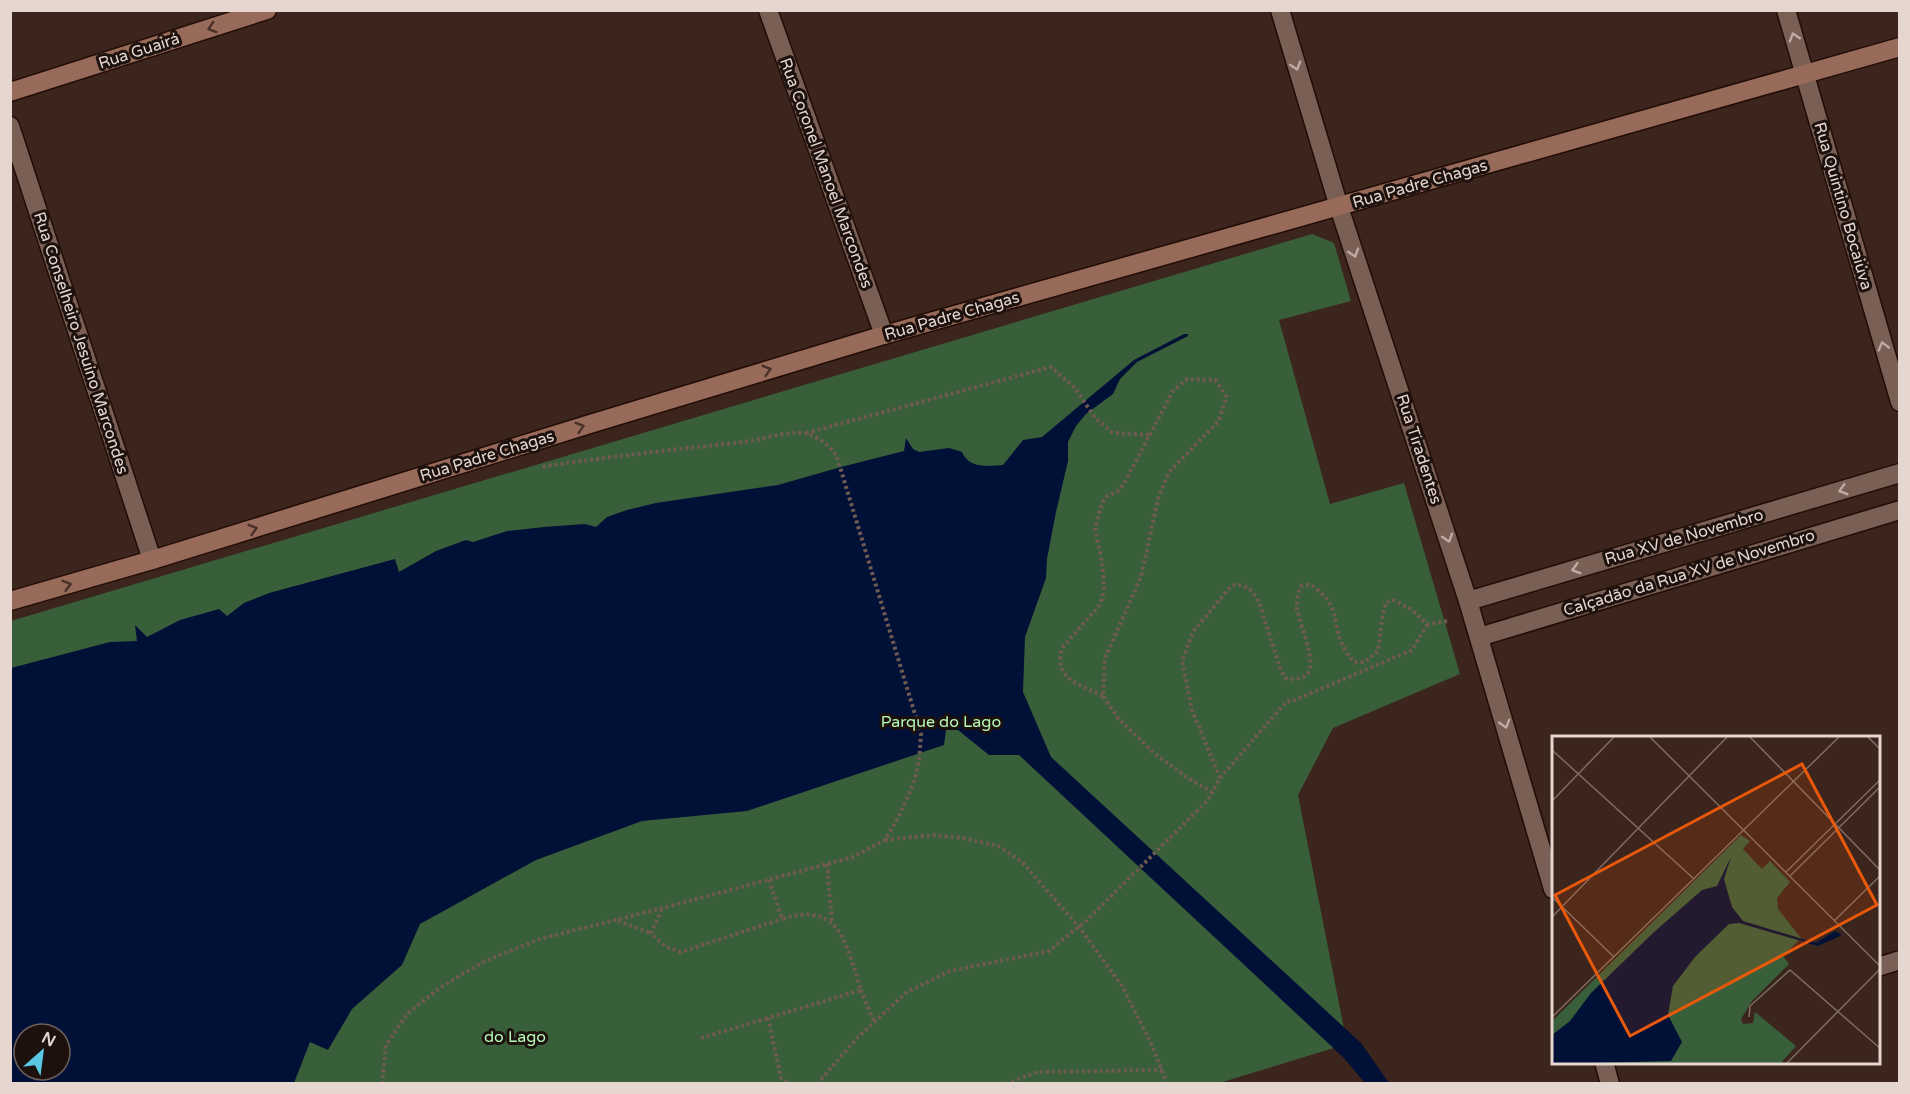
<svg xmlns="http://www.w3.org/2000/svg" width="1910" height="1094" font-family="'Varela Round',sans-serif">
<rect width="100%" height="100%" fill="#3c251c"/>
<path fill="#395f3a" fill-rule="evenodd" d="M1312,234L1334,243L1351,301L1279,320L1330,504L1404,483L1460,674L1333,728L1298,795L1347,1044L1216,1084H11V621ZM24,1034H60V1070H24Z"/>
<path fill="#001036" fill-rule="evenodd" d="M1184,334H1188V336L1137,362L1120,379L1113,394L1086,414L1076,426L1068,442V461L1056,512L1047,559L1046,578L1025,637L1023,692L1051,757L1361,1043L1389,1083H1365L1343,1057L1019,755H989L958,730H946L944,745L747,811L642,821L536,860L420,924L402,965L352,1009L328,1050L310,1042L294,1083H11V668L110,642L137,641L135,625L147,637L180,620L219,609L227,616L244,603L269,593L395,559L399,572L436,551L466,540L473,542L507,531L544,527L585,524L596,527L607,517L627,510L656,503L778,485L841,467L904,451L906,438L913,449L919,452L949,448L962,452C969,469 988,466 1003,465L1023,440L1042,437L1134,360ZM24,1034H60V1070H24Z"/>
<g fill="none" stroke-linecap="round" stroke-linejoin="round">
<g stroke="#220d06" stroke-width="21">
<g id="street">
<path d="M768,10L884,335"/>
<path d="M1280,10L1339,207L1468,601L1553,889"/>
<path d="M1786,10L1900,402"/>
<path d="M10,126L152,560"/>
<path d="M1468,601L1900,473"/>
<path d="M1479,637L1900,510"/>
<path d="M1878,967L1900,960"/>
<path d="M1604,1062L1610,1084"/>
</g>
</g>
<g stroke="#220d06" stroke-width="21">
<g id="secondary">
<path d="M10,92L267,10"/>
<path d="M10,601L152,560L590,424L884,335L1900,47"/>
</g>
</g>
<g stroke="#6f5a52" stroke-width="4" stroke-dasharray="3 3" stroke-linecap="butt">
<path d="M806,433L1051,367L1075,388L1095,418L1113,433L1151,435"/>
<path d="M1103,696C1080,684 1053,680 1062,648L1098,607L1102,599L1104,589L1102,562L1095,528L1102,503L1106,497L1119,490L1126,480L1173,391L1187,379L1215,380L1227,397L1218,422L1169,472L1158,499L1141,577L1105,658L1103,696L1118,718L1155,754L1194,782L1212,792"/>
<path d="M1220,778L1286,702L1295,700L1412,650L1427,625"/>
<path d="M885,840L933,835L963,838L998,846L1022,862L1079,927L1122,986L1151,1043L1167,1084"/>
<path d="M827,864L832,922"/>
<path d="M769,880L782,919C842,900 846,946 861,990L768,1018L781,1078L791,1084"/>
<path d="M662,909L651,933L666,947L681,952L782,919"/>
<path d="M618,921L651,933"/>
<path d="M861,990L874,1022"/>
<path d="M701,1038L768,1018"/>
<path d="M382,1084L386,1045L408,1013L441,987L485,961L540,939L663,908L853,857L885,840L899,816L913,785L919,762L921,734L837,457C831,446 816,435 804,433C785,431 764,439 745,442C676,449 608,457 540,467"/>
<path d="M817,1084L858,1037L907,992L950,971L1049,951L1086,921L1208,800L1220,778L1192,710L1182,661L1193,632L1231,586C1245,582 1252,590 1259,602L1280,668L1285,678C1332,687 1300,630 1297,609C1296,602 1298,592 1301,586C1308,584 1313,585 1318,590C1340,610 1332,619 1341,642C1344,649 1349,656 1354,662H1365L1378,651L1383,614L1386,602L1393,600L1411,609L1427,624L1448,621"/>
<path d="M1006,1084L1037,1072L1162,1070"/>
</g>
<use href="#street" stroke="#7a5f55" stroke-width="18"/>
<use href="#secondary" stroke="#976a5a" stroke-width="18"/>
</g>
<defs><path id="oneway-chevron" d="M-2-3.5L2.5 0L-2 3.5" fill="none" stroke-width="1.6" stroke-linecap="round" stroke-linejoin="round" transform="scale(1.5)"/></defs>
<g stroke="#473028">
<use href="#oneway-chevron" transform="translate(212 28) rotate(162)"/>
<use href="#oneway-chevron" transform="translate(767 370) rotate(-17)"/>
<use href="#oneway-chevron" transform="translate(580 427) rotate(-17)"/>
<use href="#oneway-chevron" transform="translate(253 529) rotate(-17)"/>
<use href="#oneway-chevron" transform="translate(67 585) rotate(-16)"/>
</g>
<g stroke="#c0aca5">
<use href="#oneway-chevron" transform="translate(1794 37) rotate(-107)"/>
<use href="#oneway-chevron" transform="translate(1296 66) rotate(73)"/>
<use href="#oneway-chevron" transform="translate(1354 253) rotate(72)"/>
<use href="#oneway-chevron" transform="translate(1883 346) rotate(-106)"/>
<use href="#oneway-chevron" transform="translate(1843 490) rotate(164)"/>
<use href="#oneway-chevron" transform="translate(1448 538) rotate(72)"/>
<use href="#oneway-chevron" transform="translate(1576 569) rotate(164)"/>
<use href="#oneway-chevron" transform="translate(1505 724) rotate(74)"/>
</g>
<g text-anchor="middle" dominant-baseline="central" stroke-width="6" stroke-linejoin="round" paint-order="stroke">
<g font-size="16" fill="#e6d6d0" stroke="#1c110d">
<text transform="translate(139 51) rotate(-18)">Rua Guairá</text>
<text transform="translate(826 173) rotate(70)">Rua Coronel Manoel Marcondes</text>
<text transform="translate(1420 184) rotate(-16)">Rua Padre Chagas</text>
<text transform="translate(1843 206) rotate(74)">Rua Quintino Bocaiúva</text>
<text transform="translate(952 316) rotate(-16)">Rua Padre Chagas</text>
<text transform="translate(81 343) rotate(72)">Rua Conselheiro Jesuíno Marcondes</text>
<text transform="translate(1419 449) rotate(72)">Rua Tiradentes</text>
<text transform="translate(487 456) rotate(-17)">Rua Padre Chagas</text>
<text transform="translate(1684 537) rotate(-16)">Rua XV de Novembro</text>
<text transform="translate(1689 573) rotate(-17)">Calçadão da Rua XV de Novembro</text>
</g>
<g font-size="16" fill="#b6f8b6" stroke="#1c110d">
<text x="941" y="722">Parque do Lago</text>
<text x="515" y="1037">do Lago</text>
</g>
</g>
<g transform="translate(1552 736)">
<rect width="328" height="328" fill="#3c251c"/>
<path d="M189,99L198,105L191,113L210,133L218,125L238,146L225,162L226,173L249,202L231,220L237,228L200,265L189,283L191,288L201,287L203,276L244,310L228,328H0V285Z" fill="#395f3a"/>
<path d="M179,121L172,143L180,171L191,185L264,207L283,195L290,199L266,210L187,187L177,188L143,221L121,250L116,279L130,306L119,325L0,328V299L18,285L39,257L101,197L150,154L165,150Z" fill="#001036"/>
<path fill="none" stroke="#806c64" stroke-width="1.5" d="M98,1L329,231M198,1L329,135M316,1L329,14M0,14L141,142M0,65L62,1M234,136L329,43M238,140L329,50M0,161L62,221M0,181L175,1M282,185L329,139M0,281L287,1M197,281L198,270L238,234L329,313M234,328L329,232"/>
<path fill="#e8590c" fill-opacity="0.15" stroke="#e8590c" stroke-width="3" d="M250,28L325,169L78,300L3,159Z"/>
<rect width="328" height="328" fill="none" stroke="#e6d6d0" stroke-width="3"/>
</g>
<rect width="1910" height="1094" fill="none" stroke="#e6d6d0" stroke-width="24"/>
<g transform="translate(42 1052) rotate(28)"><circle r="28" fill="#1c110d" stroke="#6d605b" stroke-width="1.5"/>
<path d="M0-4.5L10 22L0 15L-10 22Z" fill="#59c8e4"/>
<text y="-9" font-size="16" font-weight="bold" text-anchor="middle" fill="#e6d6d0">N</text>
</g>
</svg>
